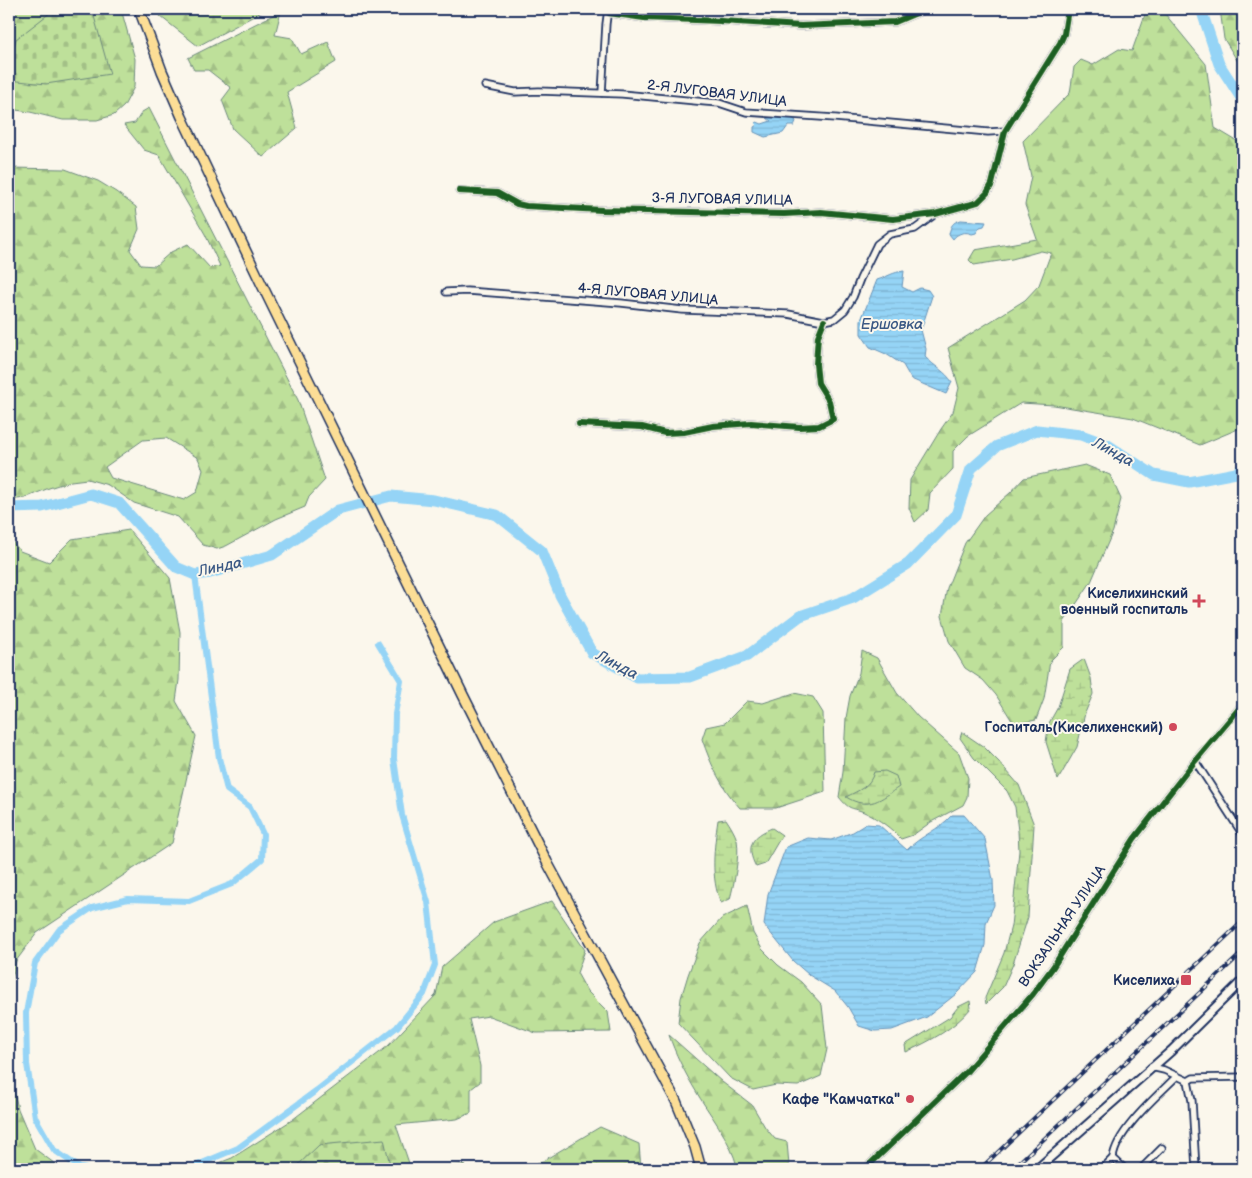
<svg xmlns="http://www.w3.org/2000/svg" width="1252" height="1178" font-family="'Balsamiq Sans',sans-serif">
<defs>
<pattern id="forest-firs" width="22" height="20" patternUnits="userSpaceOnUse" patternTransform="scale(1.25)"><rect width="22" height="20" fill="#bee09a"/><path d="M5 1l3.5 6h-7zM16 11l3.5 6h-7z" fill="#a3c087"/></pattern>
<pattern id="wetland-marsh" width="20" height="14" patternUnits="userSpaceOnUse" patternTransform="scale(1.25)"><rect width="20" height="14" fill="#bee09a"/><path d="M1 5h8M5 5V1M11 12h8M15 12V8" fill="none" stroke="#a3c087"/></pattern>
<pattern id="cemetery-stones" width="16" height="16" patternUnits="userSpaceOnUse" patternTransform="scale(1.25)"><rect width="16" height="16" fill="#bee09a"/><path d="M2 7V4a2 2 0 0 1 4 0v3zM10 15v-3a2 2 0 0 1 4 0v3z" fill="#a3c087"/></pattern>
<pattern id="water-rules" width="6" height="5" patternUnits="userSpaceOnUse" patternTransform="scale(1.25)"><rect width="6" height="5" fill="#95d4f6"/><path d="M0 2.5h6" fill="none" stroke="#80b6d5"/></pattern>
</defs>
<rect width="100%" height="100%" fill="#fbf7ec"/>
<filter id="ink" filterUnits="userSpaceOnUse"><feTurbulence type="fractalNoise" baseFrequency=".02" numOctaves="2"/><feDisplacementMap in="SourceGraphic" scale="10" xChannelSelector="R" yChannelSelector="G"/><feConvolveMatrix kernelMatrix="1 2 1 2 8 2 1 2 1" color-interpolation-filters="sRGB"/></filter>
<g filter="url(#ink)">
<g fill="url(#forest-firs)" stroke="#6c887c" fill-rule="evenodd">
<path d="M9,9H121L135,59L134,87L124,106L114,115L97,120H63L30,112L9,109Z"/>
<path d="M156,9H267L198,46L161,17Z"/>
<path d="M1147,9H1161L1206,64L1215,128L1240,143L1243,147V428L1238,429L1200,445L1133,418L1054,405L1021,403L968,436L953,451V469L930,493L928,510L915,522L909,508L910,480L941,429L953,412L959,388L948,348L1025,300L1039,285L1051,253L1041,251L1012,259L974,265L969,260L975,250L1037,239L1025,205L1031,176L1023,141L1070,93L1074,67L1081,60L1093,65L1119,49L1132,51Z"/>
<path d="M1220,9H1243V70L1224,39Z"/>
<path d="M281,11L275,35L292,38L301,54L328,42L336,62L287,92L297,128L263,157L233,129L222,100L231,88L208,70H194L188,58Z"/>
<path d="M149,108L298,400L325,480L309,497L305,507L276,519L226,546L217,549L203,545L178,517L134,503L108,485L87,479L71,481L49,488L25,498L9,500V168L65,169L98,181L116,192L136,207L139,229L130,250L141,265L155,266L171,252L188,244L210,268L220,266L205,234L159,155L144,150L124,125L135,123L142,112ZM166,438L198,458L203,470L197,492L184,500L111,478L105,467L143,440Z"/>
<path d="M1085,465L1110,475L1121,499L1113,531L1091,582L1064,622V647L1050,661L1044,699L1036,720L1014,724L996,695L983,680L965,668L949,641L942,616L947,588L965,543L985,515L1010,493L1024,478Z"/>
<path d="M129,530L170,578L180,632L179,680L176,701L196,736L172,843L37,933L16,961L9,992V537L20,551L49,562L72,539Z"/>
<path d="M862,651L877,658L897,693L918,717L959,753L968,778L967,797L963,805L931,822L913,835L901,839C891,828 880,820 866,813C851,806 851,812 839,797L843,772L846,718L850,696L859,673Z"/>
<path d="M794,693L813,697L823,713L825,792L776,808H740C721,787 711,765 702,739L706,727L725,723L747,701L763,703Z"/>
<path d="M552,901L585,950L577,973L587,991L608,1012L611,1032L536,1033L489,1016L469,1019L480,1066V1082L471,1089V1113L457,1119L396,1125L411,1169H204L232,1158L292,1120L388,1046L436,995L442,967L494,922Z"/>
<path d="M747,906L753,933L762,949L778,965L801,982L822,1005L827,1049L821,1076L798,1086L776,1085L753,1090L730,1078L678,1023L681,998L688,975L700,943L722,918Z"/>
<path d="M669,1035L722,1082L752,1105L765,1127L775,1139L787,1142L789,1165L787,1169H738C729,1136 710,1116 694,1088C684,1071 675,1053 669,1035Z"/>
<path d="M9,1068L18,1109L35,1149L62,1169H9Z"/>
<path d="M600,1127L639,1144L641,1169H517L536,1165Z"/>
</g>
<g fill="url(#wetland-marsh)" stroke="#6c887c">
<path d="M1084,659L1091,678L1093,694L1085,713L1077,747L1058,780L1046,742L1049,723L1058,707L1070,669Z"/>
<path d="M962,732L984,747L999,762L1019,785L1034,825L1028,917L1013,964L1003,987L986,1004L985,998L1004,953L1011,926L1019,851L1018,831L1015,807L1007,791L974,758L960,738Z"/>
<path d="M885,771L896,776L899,787C881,799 869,811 846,797C859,790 870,787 874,772Z"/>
<path d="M726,819C730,825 735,833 737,840C740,856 734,884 730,899L721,903C710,878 714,847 718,820Z"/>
<path d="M772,828L782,835L765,864L756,867C745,846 752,836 772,828Z"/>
<path d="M970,1001L971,1008C954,1029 930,1041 906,1052L905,1045L950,1017L958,1007Z"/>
</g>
<g fill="url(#cemetery-stones)" stroke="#6c887c">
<path d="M55,9H92L110,74L46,84L9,80V66L16,39Z"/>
<path d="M384,1139L391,1169H290L297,1166L319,1145Z"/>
<path d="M464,1165L465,1169H409Z"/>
</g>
<g fill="url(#water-rules)" stroke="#6492b9">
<path d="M791,117L796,121L794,126H788L783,133L765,137L754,132V127L757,125L755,123L757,122L762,124L771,121L767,118Z"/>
<path d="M961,220L986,222L984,226L980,227L976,233L972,234C966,231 957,233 953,239L949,234C951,226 952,222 961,220Z"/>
<path d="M904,271L902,287L912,292L920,288L928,290L932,296L921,330L926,349L925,357C934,366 946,372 952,382L946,394L911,379L903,365L886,354L870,347L861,334V320L877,280C887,277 893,272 904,271Z"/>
<path d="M952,815H964L985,839L993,880L994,905L986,923L985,945L977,972L956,994L927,1017L892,1030L875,1031L859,1026L848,1007L835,991L809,975L793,961L764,925L768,894L786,847L808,838L831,840L853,832L866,824L879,825L907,850C920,836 939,830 952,815Z"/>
</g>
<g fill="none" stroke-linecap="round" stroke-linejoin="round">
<g stroke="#95d4f6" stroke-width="6">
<path d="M86,1169L80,1168L54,1150L35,1117L27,1064L26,1013L35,963L59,930L92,908L128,899L189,901L232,884L262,859L263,834L250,807L227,790L219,758L195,575"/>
<path d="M188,1169L238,1148L317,1090L397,1027L424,994L435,965L428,902L402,815L394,759L395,714L401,681L378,643"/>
</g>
<g stroke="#95d4f6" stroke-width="11">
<path d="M1201,9L1219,64L1243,101"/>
<path d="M9,508L42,507L91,494L119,503L176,567L195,575L210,573L272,555L338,510L391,496L434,500L497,515L542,551L560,595L592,653L637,678L690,677L747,656L800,616L853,598L908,564L956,515L971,469L997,446L1037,430L1081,435L1108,445L1154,475L1189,482L1236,473L1243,467"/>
</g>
<g stroke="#1b2f5e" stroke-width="9">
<g id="minor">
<path d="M609,13L644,18L721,21L801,26L895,22L921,11L929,9"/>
<path d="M485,86L515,92L539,91L622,94L706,102L719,103L746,112L835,118L988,132L1005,131"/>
<path d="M602,93L606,24L608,9"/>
<path d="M459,191L497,193L517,204L526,206L602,210L784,214L821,212L893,219L935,214L968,205L978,202L987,193L992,184L1005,131L1060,43L1064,34L1068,9"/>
<path d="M446,292L467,291L621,303L682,310L788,314L824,321L834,319L845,310L853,297L860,279L877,244L890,234L915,229L934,215"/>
<path d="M579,424L642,427L665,433L684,432L713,426L751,423L799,427L819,426L833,419L829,401L818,383L816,364L818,336L824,321"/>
<path d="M1195,761L1243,835"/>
<path d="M1151,1067L1164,1070L1188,1081L1192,1101L1196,1169"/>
<path d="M1188,1081L1193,1078L1243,1077"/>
<path d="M865,1169L967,1071L1033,994L1053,967L1134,839L1195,761L1243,704"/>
<path d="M1102,1169L1113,1158"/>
<path d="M1125,1169L1113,1158C1116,1131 1158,1095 1177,1076"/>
<path d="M1141,1169L1162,1148"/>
</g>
</g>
<g stroke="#1b2f5e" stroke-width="11">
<path id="tertiary" d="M1037,1169L1171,1051L1243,980"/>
</g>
<g stroke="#1b2f5e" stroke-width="12">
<path id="primary" d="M139,9L162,71L182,117L261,283L463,695L547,862L676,1101L695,1147L701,1169"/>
</g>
<use href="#minor" stroke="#fbf7ec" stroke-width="5.5"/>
<use href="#tertiary" stroke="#fbf7ec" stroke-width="7"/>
<use href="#primary" stroke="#fcde96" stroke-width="9"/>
<g stroke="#1b2f5e" stroke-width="4">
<g id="rail">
<path d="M980,1169L1243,921"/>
<path d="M1012,1169L1243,952"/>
</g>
</g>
<use href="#rail" stroke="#fbf7ec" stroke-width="2" stroke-dasharray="5.5" stroke-linecap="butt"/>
<g stroke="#fbf7ec" stroke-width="9">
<g id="cycleway">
<path d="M609,13L644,18L721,21L801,26L895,22L921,11L929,9"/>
<path d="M459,191L497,193L517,204L526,206L602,210L784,214L821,212L893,219L935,214L968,205L978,202L987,193L992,184L1005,131L1060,43L1064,34L1068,9"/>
<path d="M579,424L642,427L665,433L684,432L713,426L751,423L799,427L819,426L833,419L829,401L818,383L816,364L818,336L824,321"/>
<path d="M865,1169L967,1071L1033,994L1053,967L1134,839L1195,761L1243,704"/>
</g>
</g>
<use href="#cycleway" stroke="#1b5e20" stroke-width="6"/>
</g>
</g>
<g fill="#d1495b" stroke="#fbf7ec" stroke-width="2">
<path d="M1196.5 593.5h5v5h5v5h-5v5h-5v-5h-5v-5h5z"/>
<circle cx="1173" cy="727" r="5"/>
<rect x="1180" y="974" width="12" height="12" rx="2.5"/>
<circle cx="910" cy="1099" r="5"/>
</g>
<g text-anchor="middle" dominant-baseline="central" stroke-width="4" stroke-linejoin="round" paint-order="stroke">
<g font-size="14" fill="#1b2f5e" stroke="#fbf7ec">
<text transform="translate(717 93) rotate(7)">2-Я ЛУГОВАЯ УЛИЦА</text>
<text transform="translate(722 199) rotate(1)">3-Я ЛУГОВАЯ УЛИЦА</text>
<text transform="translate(648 294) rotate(5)">4-Я ЛУГОВАЯ УЛИЦА</text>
<text transform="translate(1062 926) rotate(-56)">ВОКЗАЛЬНАЯ УЛИЦА</text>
</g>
<g font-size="14" font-weight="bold" fill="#1b2f5e" stroke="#fbf7ec" text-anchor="end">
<text x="1188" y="593">Киселихинский<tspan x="1188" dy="16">военный госпиталь</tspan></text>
<text x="1163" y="727">Госпиталь(Киселихенский)</text>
<text x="1175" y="980">Киселиха</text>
<text x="900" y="1099">Кафе "Камчатка"</text>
</g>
<g font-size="15" font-style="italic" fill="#3a5884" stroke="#fbf7ec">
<text x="892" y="324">Ершовка</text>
<text transform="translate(1113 452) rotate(29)">Линда</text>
<text transform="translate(220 567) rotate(-12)">Линда</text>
<text transform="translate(617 665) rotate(28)">Линда</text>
</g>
</g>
<rect width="1252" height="1178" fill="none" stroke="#fbf7ec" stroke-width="30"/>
<rect x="15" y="15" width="1222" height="1148" fill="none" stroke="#1b2f5e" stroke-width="2" filter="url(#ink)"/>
</svg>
